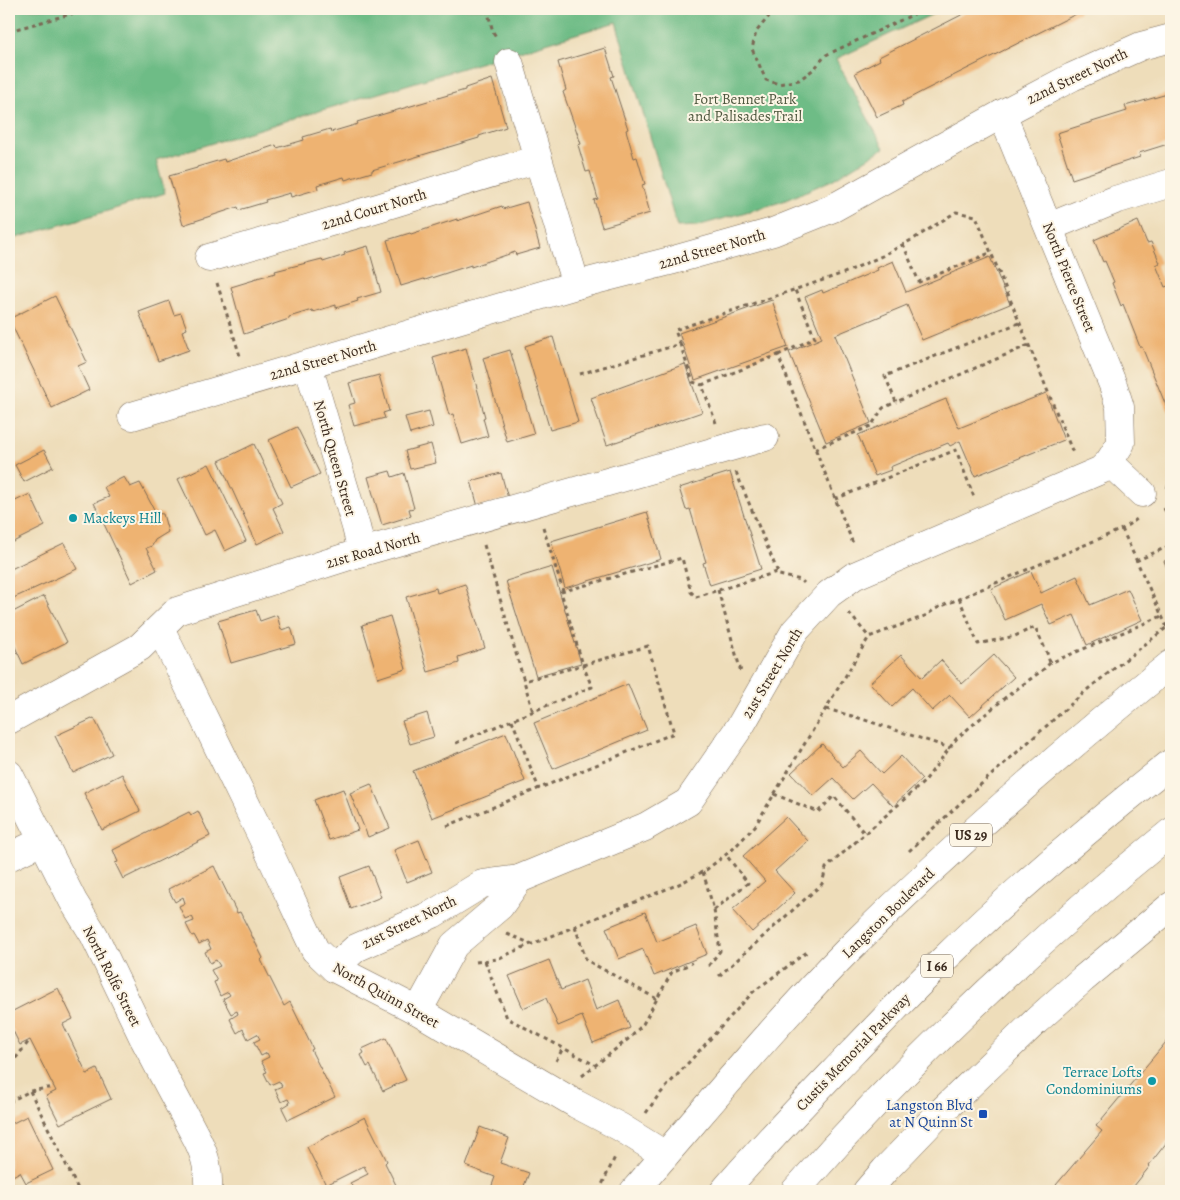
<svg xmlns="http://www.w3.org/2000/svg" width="1180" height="1200" font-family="Alegreya,serif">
<rect width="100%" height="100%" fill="#fcf5e5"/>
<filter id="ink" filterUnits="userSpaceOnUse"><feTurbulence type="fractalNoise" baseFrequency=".02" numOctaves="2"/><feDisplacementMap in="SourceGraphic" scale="10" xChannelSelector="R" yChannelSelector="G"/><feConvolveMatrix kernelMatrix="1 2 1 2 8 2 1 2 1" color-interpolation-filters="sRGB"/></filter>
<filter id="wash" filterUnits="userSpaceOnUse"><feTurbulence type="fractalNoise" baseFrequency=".0096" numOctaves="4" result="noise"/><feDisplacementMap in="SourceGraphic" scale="20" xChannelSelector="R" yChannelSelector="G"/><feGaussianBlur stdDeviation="1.12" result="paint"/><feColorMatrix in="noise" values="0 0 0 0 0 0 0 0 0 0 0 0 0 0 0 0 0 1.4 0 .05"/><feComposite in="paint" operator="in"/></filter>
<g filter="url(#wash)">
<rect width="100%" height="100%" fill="#eeddba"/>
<path fill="#6ebc86" stroke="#547352" d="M9,9H944L836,59L884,148L832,180L781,202L697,226L677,227L616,22L156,160L165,193L111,210L9,240Z"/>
<g id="blocks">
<g fill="#eeb372">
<path d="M973,9H1078L1080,12L927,89L902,102L903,105L877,117L855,73L880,60L879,57Z"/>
<path d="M605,48L614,76L611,77L628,129L626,130L634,158L637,157L645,184L642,185L650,213L602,227L594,200L598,199L590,171L586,172L578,145L581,144L563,92L566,90L558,62Z"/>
<path d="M492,79L506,127L479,136V138L372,170V172L345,180L344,177L317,185L318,189L291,197L290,193L265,200L266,202L239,210L238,207L183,225L169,176L197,168V167L224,159L225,162L276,145L277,148L304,140L303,137L330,129L331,132L358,124L357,122L465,90V88Z"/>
<path d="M1171,93V143L1139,153L1140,157L1072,179L1057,133L1127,111L1125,106Z"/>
<path d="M527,202L540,248L516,255L515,252L471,267V265L425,280L424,279L401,286L387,240L410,233L411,234L457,219V221L502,206L503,209Z"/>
<path d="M1138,221L1147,243L1151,242L1160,263L1156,265L1165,287L1168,286L1171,293V412L1169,413L1142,347H1140L1123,304L1121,306L1112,283L1114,282L1105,261L1103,262L1094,240Z"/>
<path d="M368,246L381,292L357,299L358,301L336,308V305L313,312L312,310L289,317V319L244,334L231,287L254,280L253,279L276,273L275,271L322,259L323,262L345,255L344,253Z"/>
<path d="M990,257L1010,304L922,340L907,305L835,335L871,423L826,442L789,352L822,338L805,297L822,290L823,293L878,270L877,268L893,261L906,292Z"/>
<path d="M55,296L87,362L78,366L89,390L52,408L9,319Z"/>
<path d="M772,300L788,347L695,380L679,333Z"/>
<path d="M169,301L174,315L181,313L187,329L182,331L189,350L158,361L139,312Z"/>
<path d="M553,337L578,422L550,430L525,346Z"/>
<path d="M466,348L485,417L483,418L488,436L462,444L453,414L449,415L433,358Z"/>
<path d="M510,350L534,434L507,442L483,358Z"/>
<path d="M685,364L702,412L607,445L591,398Z"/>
<path d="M379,375L389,411L383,413L385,418L354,426L348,405L355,403L349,383Z"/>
<path d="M1046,393L1064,440L975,476L960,441L950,446L948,443L890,467L891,470L875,476L858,435L946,399L959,428Z"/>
<path d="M429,411L433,427L410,434L405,417Z"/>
<path d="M297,427L320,474L291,487L269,440Z"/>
<path d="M254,444L282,503L273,508L284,531L257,544L219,461Z"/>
<path d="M431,444L436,463L410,469L405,451Z"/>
<path d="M44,450L53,467L24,482L15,465Z"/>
<path d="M209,464L246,541L225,551L215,530L205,535L178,479Z"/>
<path d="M390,471L392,477L404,473L414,508L409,509L411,516L382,525L368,477Z"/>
<path d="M730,472L761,569L710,585L703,563L706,562L690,509L686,510L679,488Z"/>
<path d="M501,473L508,498L478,507L471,481Z"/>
<path d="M124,477L130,487L140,483L156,513L163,514L168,532L155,540L152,546L146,548L157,570L132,583L94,503L109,497L104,487Z"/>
<path d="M30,494L45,526L9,544V504Z"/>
<path d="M647,512L661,559L565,588L551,541Z"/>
<path d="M64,543L77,569L9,600V570Z"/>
<path d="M1171,559V578L1164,561Z"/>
<path d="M552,567L581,663L536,676L506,581Z"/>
<path d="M1031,571L1041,593L1077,576L1090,605L1128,589L1142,620L1087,645L1074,615L1051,625L1041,604L1005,620L991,589Z"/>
<path d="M465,584L485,648L458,657L459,663L428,672L406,597L436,588L437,593Z"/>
<path d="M44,596L67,642L23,664L9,634V614Z"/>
<path d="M256,610L260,621L277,615L281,630L291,627L296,644L231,663L218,621Z"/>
<path d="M390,616L406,669L378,678L362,625Z"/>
<path d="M901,655L922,678L941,660L962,684L994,655L1014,677L970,717L950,695L932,711L912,688L892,707L870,683Z"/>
<path d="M628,684L647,730L553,769L534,723Z"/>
<path d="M427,713L434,737L410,744L402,721Z"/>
<path d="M94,718L112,754L73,773L55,736Z"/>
<path d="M506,733L525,781L432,818L413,771Z"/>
<path d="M822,744L843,767L861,751L882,774L901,756L922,779L893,806L871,783L853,799L833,778L813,796L791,773Z"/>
<path d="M122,774L140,811L102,830L84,793Z"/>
<path d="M371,784L390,828L368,837L350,793Z"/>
<path d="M343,789L358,830L329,840L314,800Z"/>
<path d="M198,811L210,836L123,879L115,863L118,862L113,850L189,812L191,815Z"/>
<path d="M786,817L808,841L775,871L795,893L752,932L732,910L765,881L743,856Z"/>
<path d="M419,840L432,872L407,882L394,850Z"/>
<path d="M214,866L237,913L240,912L263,958L261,960L284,1006L290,1002L313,1049L311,1050L335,1097L288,1120L282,1108L290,1103L288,1099L281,1102L275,1089L282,1086L279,1081L270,1085L264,1073L267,1072L261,1061L269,1057L267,1053L261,1056L254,1042L260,1039L257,1034L248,1039L243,1029L237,1033L230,1019L238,1014L237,1011L231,1014L223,999L230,995L228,992L220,996L214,982L217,981L211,970L220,966L216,960L210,963L205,952L211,949L207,940L199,944L194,935L192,936L186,924L194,921L192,916L185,919L179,906L185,903L183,897L175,902L168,889Z"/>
<path d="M369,866L381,897L351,909L340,877Z"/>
<path d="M645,912L657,942L696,926L707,954L654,976L643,949L619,959L606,928Z"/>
<path d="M549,960L561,990L585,980L596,1010L619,1000L630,1028L593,1043L582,1016L558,1026L546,998L523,1008L509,976Z"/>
<path d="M58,988L73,1019L63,1024L87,1074L97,1069L111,1099L60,1124L46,1096L56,1091L30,1040L20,1045L9,1023V1013Z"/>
<path d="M1171,1036V1137L1149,1165L1150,1166L1130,1191H1063L1056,1185L1102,1131L1096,1126Z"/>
<path d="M386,1038L406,1080L383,1091L370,1065L367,1067L361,1055L364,1053L362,1049Z"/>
<path d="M27,1116L53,1170L26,1183L20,1172L9,1178V1125Z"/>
<path d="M365,1117L387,1161L385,1163L399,1191H355L350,1183L368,1174L364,1166L326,1185L307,1147Z"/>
<path d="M480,1127L509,1138L500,1163L529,1173L522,1191H490L495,1177L466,1166Z"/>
</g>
</g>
</g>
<g filter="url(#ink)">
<use href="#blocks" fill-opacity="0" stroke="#7a6955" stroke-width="1"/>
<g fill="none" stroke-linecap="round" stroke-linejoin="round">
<g stroke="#7a6955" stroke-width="29">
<g id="minor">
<path d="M509,62L576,285"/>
<path d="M1049,227L1115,200L1171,183"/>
<path d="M209,258L381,207L538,159"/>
<path d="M308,365L356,527L362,552"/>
<path d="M132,416L576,285L670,261L773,232L833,208L1002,114L1072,77L1141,46L1171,38"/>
<path d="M1109,462L1142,493"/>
<path d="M160,628L262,837L315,950L334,968L418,1011L576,1104L620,1127L665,1155"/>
<path d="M9,720L140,647L177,611L362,552L765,437"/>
<path d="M9,774L73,901L94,935L143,1037L197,1139C206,1157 209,1171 208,1191"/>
<path d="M9,857L42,841"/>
<path d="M334,968L356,948L433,914L482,884L519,879L645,827L688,802L741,725L795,631L829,594L854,576L1101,470L1109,462L1121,443L1120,407L1113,385L1002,114"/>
<path d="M418,1011L454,945L500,906L519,879"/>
</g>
</g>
<g stroke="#7a6955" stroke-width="29">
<g id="major">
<path d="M634,1191C705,1110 772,1027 848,950C950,849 1059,754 1171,664"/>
<path d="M867,1191L885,1170L937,1116L1036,1021L1083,979L1171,906"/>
</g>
</g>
<g stroke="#7a6955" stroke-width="29">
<g id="highway">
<path d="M724,1191C765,1143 809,1098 852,1053C881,1023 910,992 940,963C1013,892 1091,826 1171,763"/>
<path d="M795,1191C909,1061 1036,941 1171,832"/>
</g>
</g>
<g stroke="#7a6955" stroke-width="3" stroke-dasharray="4 4" stroke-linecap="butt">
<path d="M487,9L493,32L497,38"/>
<path d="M775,9L756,32L752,49L766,80L779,84L799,80L814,69L826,55L925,9"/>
<path d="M9,31L89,9"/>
<path d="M903,244L919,282L990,253"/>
<path d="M217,283L240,356"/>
<path d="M1019,323L885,376L896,402L1029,345"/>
<path d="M680,344L675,330L844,273L882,256L915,238L956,212L976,216L1073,453"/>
<path d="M778,355L815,338L795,290"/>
<path d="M580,374L680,344L693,382L702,385"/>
<path d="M716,423L702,385L778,355L854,546"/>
<path d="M815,449L871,426L883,408L896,402"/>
<path d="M736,472L779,575L801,580L804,583"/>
<path d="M1167,488L1171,481"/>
<path d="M835,499L956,450L974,497"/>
<path d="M1164,508L1171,522"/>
<path d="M543,527L563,591"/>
<path d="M1122,529L1167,627"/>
<path d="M484,545L506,619L533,712"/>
<path d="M1136,561L1171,545"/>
<path d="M718,590L741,672"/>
<path d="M959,598L978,644L1015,636L1035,627L1047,653L1050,663"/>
<path d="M849,613L869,637"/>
<path d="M826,709L856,717L950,748"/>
<path d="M512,720L539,789"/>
<path d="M456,743L592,687L583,665L524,681"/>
<path d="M774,794L818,812L834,796L865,834"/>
<path d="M447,826L674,733L648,646L583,665L561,592L682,558L691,592L696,597L777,572"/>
<path d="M909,851L970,794L1088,689L1171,624"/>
<path d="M703,872L714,910L720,951L706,969"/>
<path d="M714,910L748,883L726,855"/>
<path d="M575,926L586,960L657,999"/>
<path d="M507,934L532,944L679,884L706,870L733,849L755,826L869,637L925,616L935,609L1122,529L1137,519"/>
<path d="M485,961L507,1018L595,1065"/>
<path d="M476,962L497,959L531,944"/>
<path d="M719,976L822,884L826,868L924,782L957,738L1006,697L1044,669L1050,663L1162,616"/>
<path d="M9,1048L15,1059"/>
<path d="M556,1061L563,1048"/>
<path d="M9,1063L15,1059L30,1040"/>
<path d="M582,1076L632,1036L643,1024L672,972L692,963"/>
<path d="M30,1091L79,1191"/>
<path d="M9,1102L30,1091L54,1087"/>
<path d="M646,1113L658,1096L753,992L807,952"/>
<path d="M599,1191L616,1155"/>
</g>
<use href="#minor" stroke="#fff" stroke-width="28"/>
<use href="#major" stroke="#fff" stroke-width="28"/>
<use href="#highway" stroke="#fff" stroke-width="28"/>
</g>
</g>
<g fill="#0f9aa8" stroke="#fcf5e5" stroke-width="2">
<circle cx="73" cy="518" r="5"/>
<circle cx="1152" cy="1081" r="5"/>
</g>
<rect fill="#1a4fb4" stroke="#fcf5e5" stroke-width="2" x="978" y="1109" width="10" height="10" rx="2.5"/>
<g text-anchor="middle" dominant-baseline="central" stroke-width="4" stroke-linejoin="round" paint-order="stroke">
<g fill="#fcf5e5" stroke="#75675a" stroke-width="1">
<rect x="950" y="823.5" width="42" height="23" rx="4"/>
<rect x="921" y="954.5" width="32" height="23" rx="4"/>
</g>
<g font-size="14" font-weight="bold" fill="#3b2a1e">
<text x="971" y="835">US 29</text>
<text x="937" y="966">I 66</text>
</g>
<g font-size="15" fill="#3b2a1e" stroke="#fcf5e5">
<text transform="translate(1077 76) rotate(-26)">22nd Street North</text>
<text transform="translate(374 209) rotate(-17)">22nd Court North</text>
<text transform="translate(712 249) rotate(-16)">22nd Street North</text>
<text transform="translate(1069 277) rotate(68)">North Pierce Street</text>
<text transform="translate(323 360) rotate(-16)">22nd Street North</text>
<text transform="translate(335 458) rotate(74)">North Queen Street</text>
<text transform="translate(373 550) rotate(-16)">21st Road North</text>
<text transform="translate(772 673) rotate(-59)">21st Street North</text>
<text transform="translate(888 913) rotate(-44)">Langston Boulevard</text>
<text transform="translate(409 922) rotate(-26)">21st Street North</text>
<text transform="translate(112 976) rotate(63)">North Rolfe Street</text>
<text transform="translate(386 995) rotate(29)">North Quinn Street</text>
<text transform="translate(853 1052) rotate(-46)">Custis Memorial Parkway</text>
</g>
<g font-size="15" fill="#4e573e" stroke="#fcf5e5">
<text x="745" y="99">Fort Bennet Park<tspan x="745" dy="17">and Palisades Trail</tspan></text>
</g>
<g font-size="15" fill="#0d838f" stroke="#fcf5e5" text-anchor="start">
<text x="83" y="518">Mackeys Hill</text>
<text x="1142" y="1072" text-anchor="end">Terrace Lofts<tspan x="1142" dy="17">Condominiums</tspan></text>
</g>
<g font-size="15" fill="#164399" stroke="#fcf5e5" text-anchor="end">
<text x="973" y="1105">Langston Blvd<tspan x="973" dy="17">at N Quinn St</tspan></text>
</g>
</g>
<rect width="1180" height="1200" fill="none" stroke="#fcf5e5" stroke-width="30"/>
</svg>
